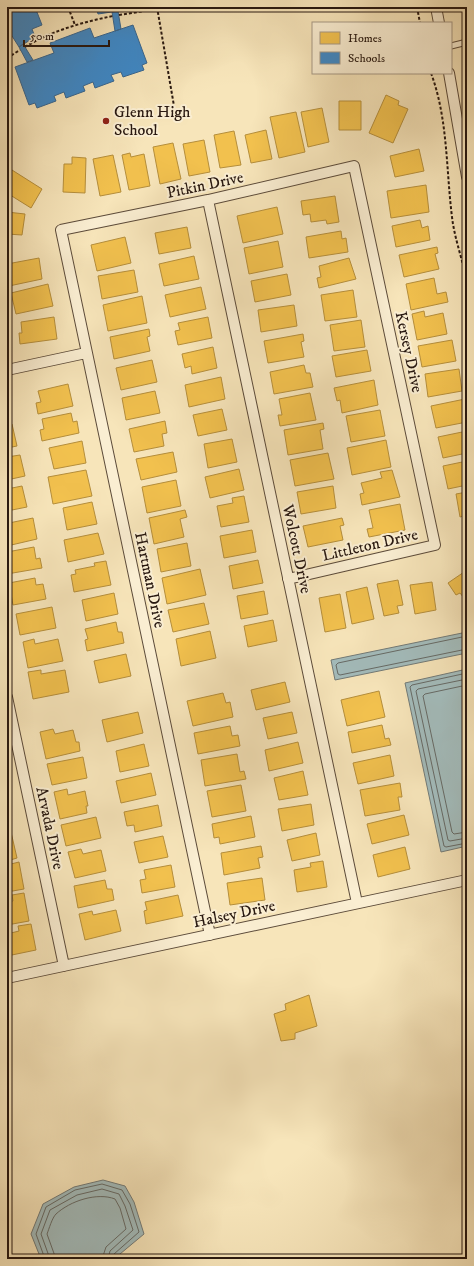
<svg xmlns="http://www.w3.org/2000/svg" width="474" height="1266" font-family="'IM FELL DW Pica',serif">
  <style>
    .water { fill: #a3bcbc; stroke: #727a77 }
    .homes { fill: #f2c14e; stroke: #b58e3b }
    .schools { fill: #3f88c5; stroke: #38668f }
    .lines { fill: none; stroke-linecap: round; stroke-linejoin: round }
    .shore { stroke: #666a66; stroke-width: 1 }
    .service-casing { stroke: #5c4b3a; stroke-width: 7 }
    .minor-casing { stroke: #5c4b3a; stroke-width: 12 }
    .path { stroke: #281810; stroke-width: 2; stroke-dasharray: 3 2; stroke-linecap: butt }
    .service { stroke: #faeed2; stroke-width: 5 }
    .minor { stroke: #faeed2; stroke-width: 10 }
    .poi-dot { fill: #8f2418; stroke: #faeed2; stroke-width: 1.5 }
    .labels { text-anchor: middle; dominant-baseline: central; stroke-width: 4; stroke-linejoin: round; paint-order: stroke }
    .poi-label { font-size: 16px; fill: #281810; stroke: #faeed2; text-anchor: start }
    .street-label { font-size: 16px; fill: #281810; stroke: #faeed2 }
  </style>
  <rect width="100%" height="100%" fill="#f7e5ba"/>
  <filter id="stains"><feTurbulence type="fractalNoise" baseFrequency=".005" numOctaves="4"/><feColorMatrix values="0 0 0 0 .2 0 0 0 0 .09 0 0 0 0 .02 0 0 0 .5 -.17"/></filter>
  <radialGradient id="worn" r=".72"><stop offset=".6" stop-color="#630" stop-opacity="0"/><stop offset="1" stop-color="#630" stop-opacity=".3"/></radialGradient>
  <path class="water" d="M467,632V653L335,680L331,660Z
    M467,669V846L441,852L405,683Z
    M103,1180L125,1186L134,1202L144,1234L114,1259H41L31,1234L43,1204L74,1187Z"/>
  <path class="homes" d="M386,95L399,101L398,105L408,109L393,143L369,133Z
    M339,101H361V130H339Z
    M322,108L329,142L308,147L301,112Z
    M296,112L305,152L279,158L270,117Z
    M266,130L272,159L251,163L245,135Z
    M234,131L241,165L220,168L214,135Z
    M204,140L210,172L189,176L183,144Z
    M173,143L181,179L160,184L153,147Z
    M419,149L424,171L395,177L390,156Z
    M130,153L131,157L144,154L150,186L129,190L122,155Z
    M113,155L121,192L100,196L93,159Z
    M72,157L86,158L85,193L63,192L64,164H72Z
    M12,170L42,189L31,208L7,193V179Z
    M426,185L429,212L391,218L387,191Z
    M335,196L339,222L327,224L326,220L311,222L310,214L303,215L301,201Z
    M277,207L283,234L243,243L237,216Z
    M7,212L25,214L22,235L7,234Z
    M420,220L422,228L428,226L430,240L396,247L392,226Z
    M187,227L191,248L159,254L155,233Z
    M341,231L342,239L346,238L348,252L309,258L306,237Z
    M125,237L131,263L97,271L91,245Z
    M278,241L283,267L249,274L244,248Z
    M437,247L438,253L435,254L439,269L404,277L399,255Z
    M194,256L199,279L164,286L159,264Z
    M39,258L42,279L9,286L7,264Z
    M349,258L356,279L319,288L317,278L321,277L319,266Z
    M134,270L138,292L102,299L98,276Z
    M287,274L291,295L255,302L251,281Z
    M434,278L437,294L446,292L448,302L411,310L406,284Z
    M48,284L53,306L16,314L11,293Z
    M201,287L206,309L170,317L165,295Z
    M353,290L357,317L325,321L321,295Z
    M142,296L147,323L108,331L103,305Z
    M294,305L297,326L261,332L258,310Z
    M424,311L425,317L443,313L447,334L417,340L412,314Z
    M54,317L57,339L20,344L19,333H22L21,322Z
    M208,317L212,338L178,345L175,331L180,330L178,323Z
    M361,320L365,347L334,351L330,325Z
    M149,329L150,336L147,337L150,351L114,359L110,337Z
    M303,334L304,341L301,342L304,357L268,363L264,341Z
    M452,340L456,361L422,367L418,346Z
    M213,347L217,368L192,374L191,366L185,368L182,354Z
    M367,350L371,371L336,377L332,356Z
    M152,360L157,382L121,390L116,368Z
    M304,365L306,373H310L313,387L274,394L270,372Z
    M459,369L462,391L428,397L425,374Z
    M221,377L225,399L189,407L185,385Z
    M374,380L378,405L342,413L340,400L337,401L334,388Z
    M68,384L73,406L38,414L36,403L41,402L38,391Z
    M155,391L160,413L126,420L122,398Z
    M310,393L316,420L280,426L278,415H282L279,399Z
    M7,398L11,415L7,416Z
    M465,399L467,422L436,428L431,406Z
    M222,409L227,430L198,436L193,415Z
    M380,410L385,436L351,442L346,416Z
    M71,413L73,422L77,421L79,433L42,441L40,430L44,429L42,419Z
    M165,421L167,433L162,434L164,446L134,452L129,429Z
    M323,423L324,429L320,430L323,449L288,455L284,430Z
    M12,424L17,446L7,448V425Z
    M467,431V453L443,458L438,437Z
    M232,439L237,462L208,468L204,444Z
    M386,440L391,467L352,475L347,448Z
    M82,441L86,463L54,469L49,448Z
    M173,452L177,472L141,480L136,459Z
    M328,453L334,479L295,486L290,460Z
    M20,455L25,476L7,480V457Z
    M467,461V485L448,489L443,466Z
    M239,469L244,490L210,498L205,477Z
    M86,470L92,496L53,504L48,477Z
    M392,470L400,497L362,505L360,494L364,493L361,483L382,478L380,472Z
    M176,480L181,506L147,513L142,487Z
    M22,486L27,507L7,511V489Z
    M333,486L336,508L301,514L297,492Z
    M467,492V515L460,517L456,494Z
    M244,496L249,522L221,527L217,506L233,503L232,498Z
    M92,502L97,524L67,530L63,508Z
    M400,504L405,530L369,537L367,529L373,528L369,510Z
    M185,510L187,517L180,519L184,537L154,544L149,518Z
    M7,518L9,523L33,518L37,539L7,546Z
    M342,518L344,525L340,526L343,540L308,547L303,526Z
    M252,530L256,552L224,558L220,536Z
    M98,533L104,554L68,562L64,540Z
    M187,543L191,566L161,572L157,549Z
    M34,547L36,559L40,558L42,568L7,574V552Z
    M258,560L263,583L233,589L229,566Z
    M106,561L111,585L74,592L71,575L76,574L75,570L95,566L94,563Z
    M200,569L206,595L167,604L162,578Z
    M467,570V602L460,593L456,595L448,583Z
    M35,578L36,585L43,584L46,599L13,605L9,583Z
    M398,580L403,605L397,606L399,613L384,616L377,584Z
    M432,582L436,610L415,614L410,585Z
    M367,587L374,619L352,624L346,592Z
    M264,591L268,614L241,619L237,596Z
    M114,593L118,614L86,621L82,600Z
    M340,594L346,628L325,632L319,598Z
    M204,603L209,624L173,632L168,610Z
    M52,607L56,628L20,635L16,614Z
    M273,620L277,641L248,647L244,626Z
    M116,622L118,632H122L124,643L87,651L85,640L88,639L85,629Z
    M210,631L216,658L181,666L176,639Z
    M34,639L35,644L58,639L63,661L28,668L23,642Z
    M126,654L131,676L99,683L94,661Z
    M41,670V674L65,670L69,692L33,699L28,672Z
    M285,682L290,702L256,710L251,690Z
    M379,691L385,717L347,726L341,700Z
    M223,693L226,703L230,702L233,717L193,726L187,701Z
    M138,712L143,733L107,742L102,720Z
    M292,712L297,733L268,739L263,718Z
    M382,725L385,739L389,738L391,745L352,753L348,732Z
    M230,726L232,736L238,735L240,746L198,754L194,733Z
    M53,729L55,734L73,730L76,742H79L80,751L46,759L40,732Z
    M298,742L303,763L269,771L265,750Z
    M144,744L149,766L120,772L116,751Z
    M237,754L240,772L244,771L246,779L205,786L201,760Z
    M390,755L394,776L358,784L353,763Z
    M83,757L87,778L52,785L47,764Z
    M303,771L308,795L279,800L274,778Z
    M151,773L156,795L121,803L116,781Z
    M400,783L402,797H398L400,810L365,816L360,790Z
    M241,785L246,811L212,817L207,791Z
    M67,789L68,795L85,791L88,806H86L87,813L60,819L54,792Z
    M311,804L314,825L282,831L278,809Z
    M158,805L162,826L135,832L134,825L127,826L124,812Z
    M404,815L409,835L372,844L367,824Z
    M251,816L255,837L220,844L219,837L214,838L212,824Z
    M96,817L101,838L66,846L61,825Z
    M11,832L17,858L7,861V833Z
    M316,833L320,855L292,861L287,840Z
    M163,836L168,857L139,863L134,842Z
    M261,846L263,857L258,858L260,868L224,875L221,853Z
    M405,847L410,869L378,877L373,855Z
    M81,849L83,854L101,850L106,871L75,878L68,852Z
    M323,861L327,887L297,892L294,870L311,867L310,863Z
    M19,862L24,889L7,892V865Z
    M171,865L175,887L142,893L140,880L146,879L144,870Z
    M262,878L265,900L230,905L227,883Z
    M105,880L107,889H112L114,900L78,908L74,886Z
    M24,893L29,921L7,925V902L13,901L12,895Z
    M178,895L183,916L146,924L144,911L147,910L145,902Z
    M116,910L121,931L85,940L79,914L92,911L93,915Z
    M31,924L36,950L7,956V934L19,931L18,926Z
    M309,995L317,1026L295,1033V1039L281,1041L274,1014L286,1010L285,1004Z"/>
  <path class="schools" d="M7,7H35L42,25L32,29L35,37L19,47L12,36L7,39Z
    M46,7H58L47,11Z
    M96,7H117L118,11L98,14Z
    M118,11L121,29L115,31L112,12Z
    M133,25L147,63L142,65L144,70L123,77L121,72L111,75L114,81L95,88L93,82L83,86L85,91L66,98L64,92L54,96L56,101L37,108L35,103L29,105L15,67L54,53L50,43L90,28L94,38Z
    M23,44L25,47L33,60L27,62L19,47Z"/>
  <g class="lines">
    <path class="shore" d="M467,636L338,663L336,665L338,674L340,675L467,649
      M467,673L412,685L410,687L444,846L446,847L467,843
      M467,679L418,689L416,691L448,840L450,841L467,838
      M467,685L425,694L423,696L452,832L454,834L467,832
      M45,1259L36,1234L46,1207L75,1190L102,1184L122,1190L130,1204L139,1232L114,1254L113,1259
      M50,1259L41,1234L50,1210L77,1195L102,1189L119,1194L125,1206L133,1230L110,1251L108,1259
      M56,1259L47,1234C49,1229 52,1218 56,1214C70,1201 97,1192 115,1199L120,1208L126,1229L106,1247L102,1259"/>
    <defs>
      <path id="service" d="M451,46L467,42"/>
      <path id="minor" d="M436,7L439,23
        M449,73L467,177
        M208,200L357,903
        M7,370L86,353
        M7,697L64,966
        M210,935L61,230L208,200L354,166L435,545L288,579
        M7,978L467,880"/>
    </defs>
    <use href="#service" class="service-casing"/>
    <use href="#minor" class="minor-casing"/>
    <path class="path" d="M68,7L75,25
      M157,7L174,106
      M417,7L420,23
      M119,15L157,9
      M25,47C51,31 83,22 113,16
      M7,58L20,50
      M431,73C448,119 446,169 452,217C454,234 459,249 463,265C465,275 466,285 467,295"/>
    <use href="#service" class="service"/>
    <use href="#minor" class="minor"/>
  </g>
  <circle class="poi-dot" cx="106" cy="121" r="4"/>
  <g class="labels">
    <g class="poi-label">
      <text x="114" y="112">Glenn High<tspan x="114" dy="18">School</tspan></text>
    </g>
    <g class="street-label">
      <text transform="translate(205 185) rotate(-12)">Pitkin Drive</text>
      <text transform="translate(409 352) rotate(78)">Kersey Drive</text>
      <text transform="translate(370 545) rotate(-13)">Littleton Drive</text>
      <text transform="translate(297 549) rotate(78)">Wolcott Drive</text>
      <text transform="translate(150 580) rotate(78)">Hartman Drive</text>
      <text transform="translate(50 828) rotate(78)">Arvada Drive</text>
      <text transform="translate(234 914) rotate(-12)">Halsey Drive</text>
    </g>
  </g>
  <rect width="474" height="1266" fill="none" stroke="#f7e5ba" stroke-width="24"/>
  <rect x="8" y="8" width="458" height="1250" fill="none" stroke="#281810" stroke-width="2"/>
  <rect x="12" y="12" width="450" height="1242" fill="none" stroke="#281810"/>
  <rect x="312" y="22" width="140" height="52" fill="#faeed2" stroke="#a69884"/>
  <rect x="320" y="32" width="20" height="12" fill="#f2c14e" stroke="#a69884"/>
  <text x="348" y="42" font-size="12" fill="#281810">Homes</text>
  <rect x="320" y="52" width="20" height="12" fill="#3f88c5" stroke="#a69884"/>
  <text x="348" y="62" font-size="12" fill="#281810">Schools</text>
  <path d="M24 40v6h85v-6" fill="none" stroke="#281810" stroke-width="2"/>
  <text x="30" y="40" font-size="12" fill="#281810" stroke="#faeed2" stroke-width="3" paint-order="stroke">50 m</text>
  <rect width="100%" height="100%" filter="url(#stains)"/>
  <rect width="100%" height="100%" fill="url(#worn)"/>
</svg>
